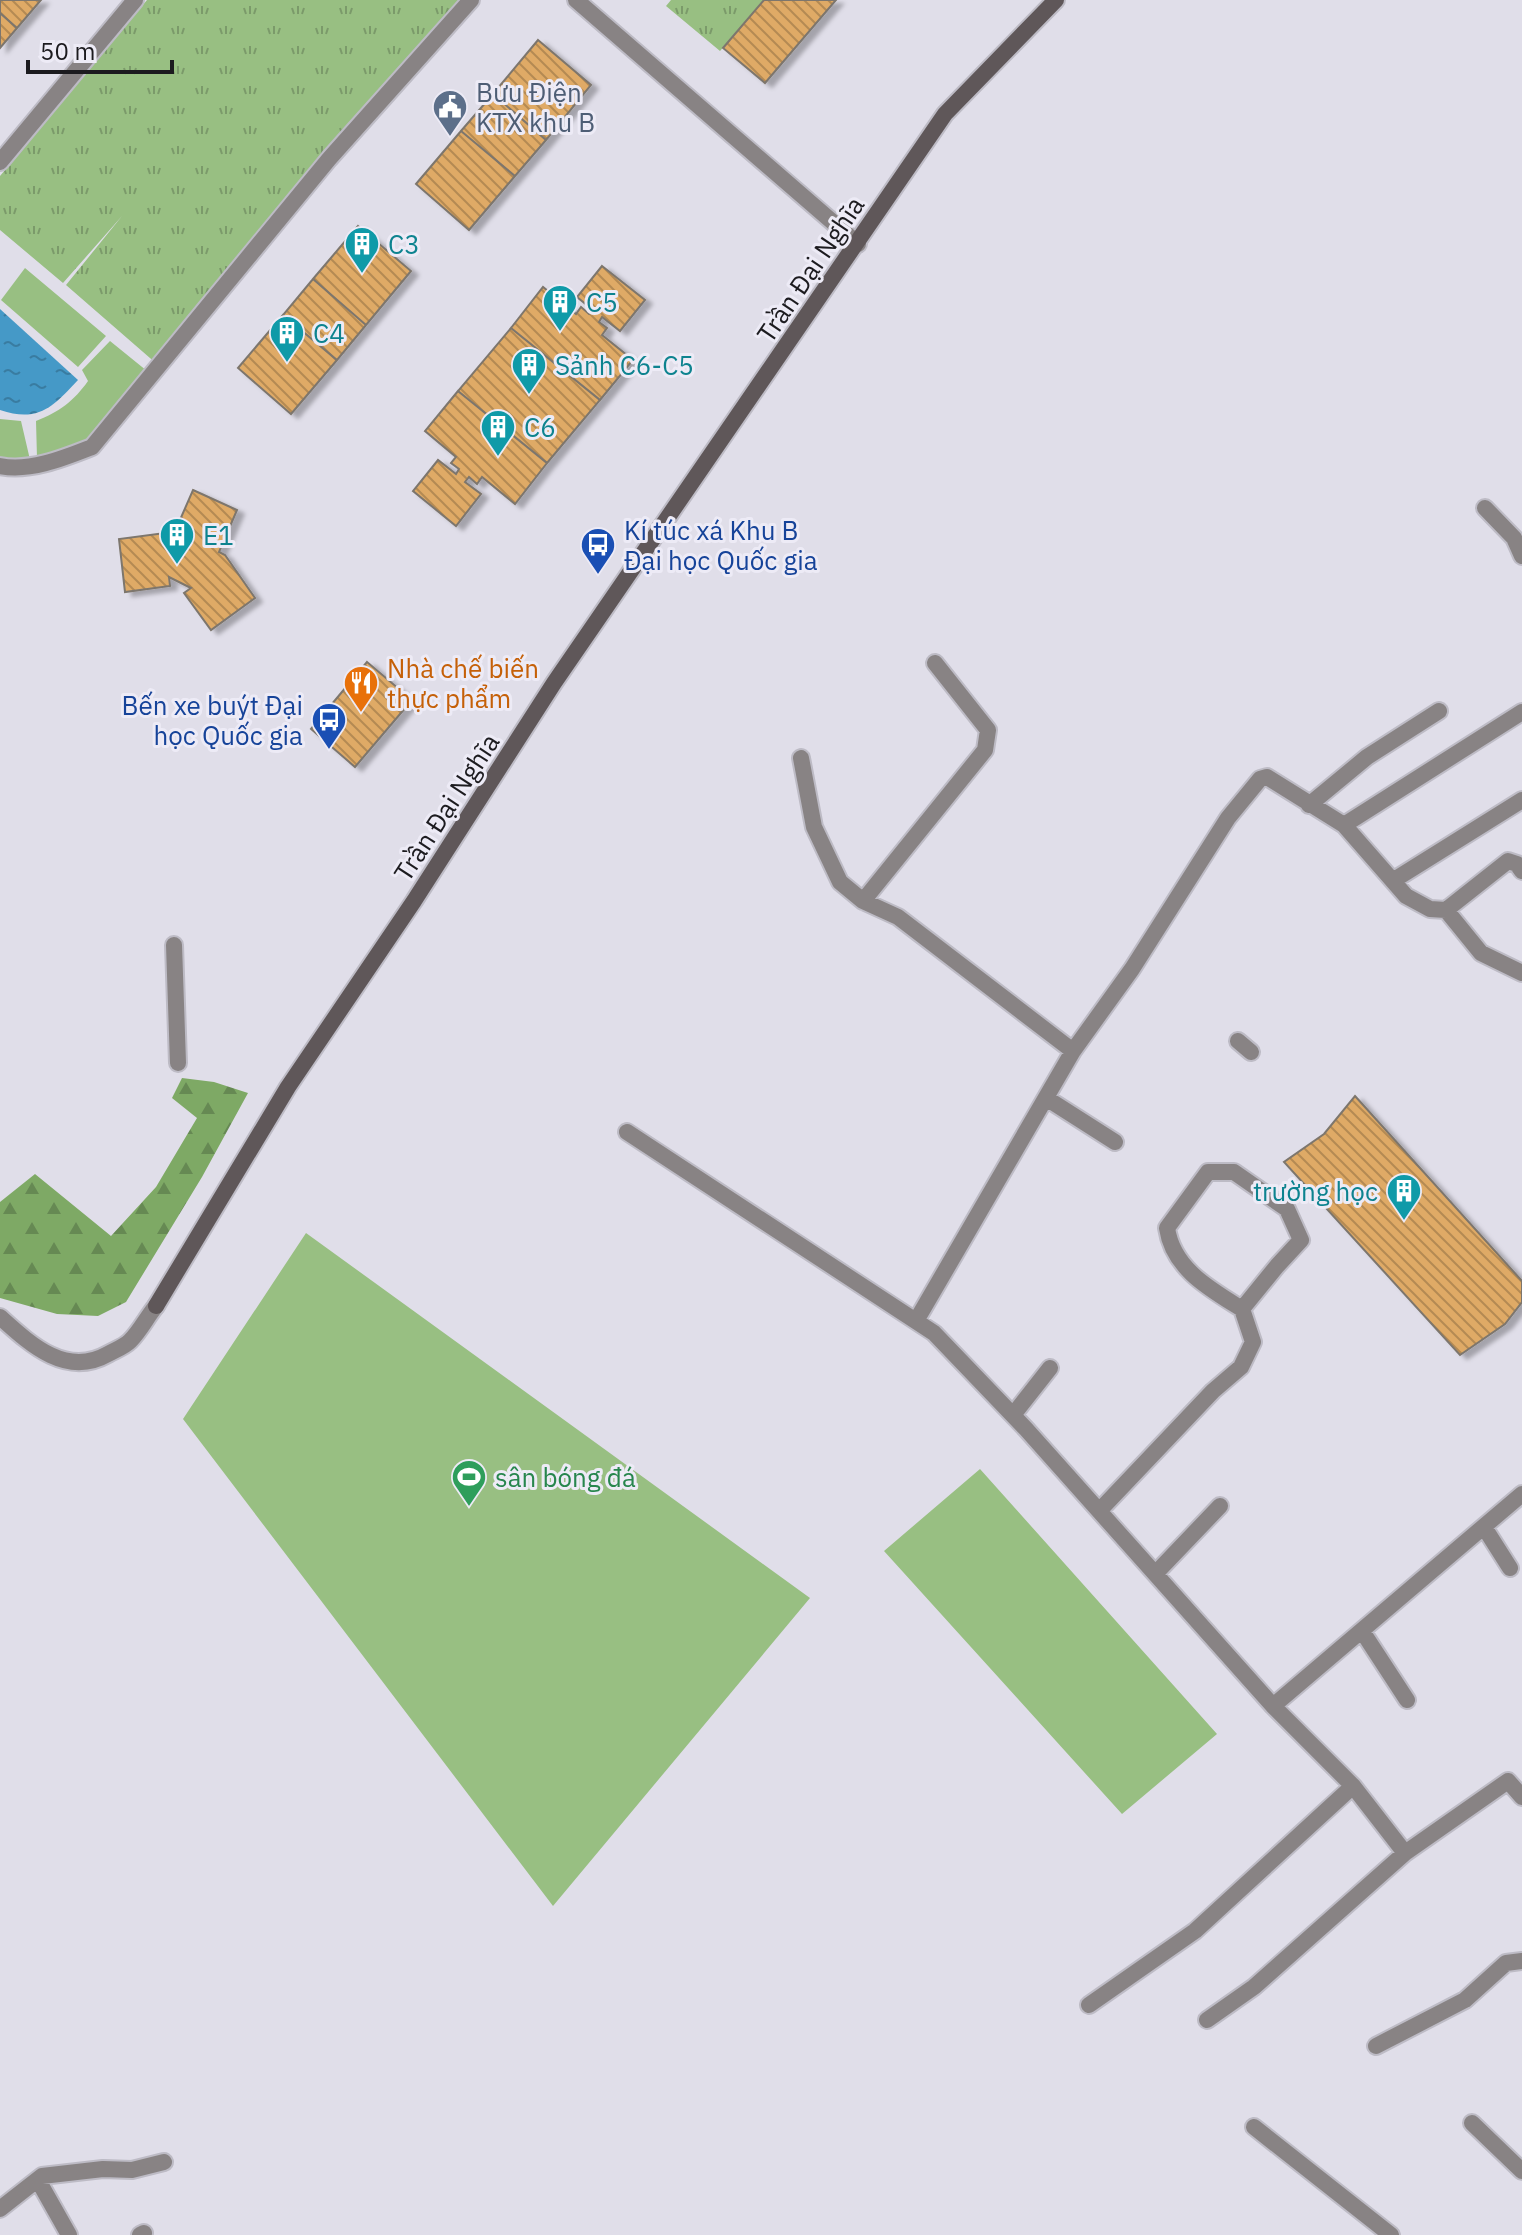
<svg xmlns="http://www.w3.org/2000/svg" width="1522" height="2235" font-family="'IBM Plex Sans',sans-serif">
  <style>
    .grass { fill: #98bf82 }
    .forest { fill: url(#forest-firs) }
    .park { fill: url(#park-tufts) }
    .water { fill: url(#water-ripples) }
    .building { fill: url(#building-back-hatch); stroke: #7d766d; stroke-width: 2; filter: url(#shadow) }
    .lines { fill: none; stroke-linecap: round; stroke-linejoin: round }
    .street-casing { stroke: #bdbbc5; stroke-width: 20 }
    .secondary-casing { stroke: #bdbbc5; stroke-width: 20 }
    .street { stroke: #888384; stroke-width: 16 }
    .secondary { stroke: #5f5759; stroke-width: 16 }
    .labels { text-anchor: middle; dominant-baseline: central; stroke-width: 6; stroke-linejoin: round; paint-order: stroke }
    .service-label { font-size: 26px; fill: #4e5e75; stroke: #edebf6; text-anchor: start }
    .culture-label { font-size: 26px; fill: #0d838f; stroke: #edebf6; text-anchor: start }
    .street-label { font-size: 26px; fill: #1c1b1f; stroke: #edebf6 }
    .transit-label { font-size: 26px; fill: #164399; stroke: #edebf6; text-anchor: start }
    .food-label { font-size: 26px; fill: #c56008; stroke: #edebf6; text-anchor: start }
    .leisure-label { font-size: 26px; fill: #27864d; stroke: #edebf6; text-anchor: start }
  </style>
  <defs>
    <pattern id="forest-firs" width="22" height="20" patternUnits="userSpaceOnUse" patternTransform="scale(2)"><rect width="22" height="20" fill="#7ea965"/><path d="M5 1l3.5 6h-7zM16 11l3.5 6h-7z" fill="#668953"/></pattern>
    <pattern id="park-tufts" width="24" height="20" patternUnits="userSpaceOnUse" patternTransform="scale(2)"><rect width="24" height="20" fill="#98bf82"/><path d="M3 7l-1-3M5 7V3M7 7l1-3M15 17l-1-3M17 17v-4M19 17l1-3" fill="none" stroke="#7b9a6a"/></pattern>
    <pattern id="water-ripples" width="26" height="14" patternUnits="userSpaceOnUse" patternTransform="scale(2)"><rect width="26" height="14" fill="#4599c7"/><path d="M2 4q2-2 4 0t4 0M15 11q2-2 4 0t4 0" fill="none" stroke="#397ca1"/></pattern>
    <pattern id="building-back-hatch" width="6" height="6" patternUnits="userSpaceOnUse" patternTransform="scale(2)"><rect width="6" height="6" fill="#dfaa66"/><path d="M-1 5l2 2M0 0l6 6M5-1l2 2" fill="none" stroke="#b48a53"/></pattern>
    <filter id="shadow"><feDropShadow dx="7" dy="4" stdDeviation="2" flood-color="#0004"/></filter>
  </defs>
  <rect width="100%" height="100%" fill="#e0dee9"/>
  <path class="grass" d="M25,268L106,336L78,367L1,300Z
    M110,341L147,371L83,447L37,458L36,421C59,412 74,401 88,381L82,370Z
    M0,419L21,421L31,464L0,460Z
    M306,1233L810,1598L553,1906L183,1419Z
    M980,1469L1217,1734L1122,1814L884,1551Z"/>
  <path class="forest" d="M182,1078L214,1082L248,1093L202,1177L126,1302L98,1316L57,1314L0,1298V1202L35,1174L111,1236L156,1187L197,1118L172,1098Z"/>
  <path class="park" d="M147,0H472L158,365L66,285L122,216L63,283L0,230V176Z
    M671,0H765L720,51L666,6Z"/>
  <path class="water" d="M0,309L78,380C53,407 38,423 0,410Z"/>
  <path class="building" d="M0,0H41L17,28L0,13Z
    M764,0H836L765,83L723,48Z
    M0,13L17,28L0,48Z
    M538,40L591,85L546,140L493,94Z
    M493,94L546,140L515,176L461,131Z
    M461,131L515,176L469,230L416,184Z
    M358,226L411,271L366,325L313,279Z
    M602,266L645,300L620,331L602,317L599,322L607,328L602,335L633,360L600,400L511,328L543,287L576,314L581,307L589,314L593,310L577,297Z
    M313,279L366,325L337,360L283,315Z
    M283,315L337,360L291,414L238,368Z
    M511,328L600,400L547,463L458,391Z
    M458,391L547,463L515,504L482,477L477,484L469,477L465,482L481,494L456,526L413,491L438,460L456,474L459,469L451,463L456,457L425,431Z
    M193,490L237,510L219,552L225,555L255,598L211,630L184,593L191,588L169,577L170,586L125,592L119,539L165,533L173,536Z
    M367,662L412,700L355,767L311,729Z
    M1355,1096L1522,1281V1302L1505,1324L1460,1355L1284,1162L1324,1134Z"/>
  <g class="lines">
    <defs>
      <path id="street" d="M576,0L858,244
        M0,162L135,0
        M0,466C30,472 64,458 92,447L329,159L471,0
        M1485,508L1514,538L1522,556
        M801,758L814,827L840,882L863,901L898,917L1073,1051
        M1309,805L1367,757L1439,711
        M1344,825L1522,712
        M1394,880L1522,800
        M863,901L985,750L988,730L935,663
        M1446,910L1508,861L1517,864L1522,871
        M174,945L178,1063
        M1238,1041L1251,1052
        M1046,1098L1115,1142
        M627,1132L934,1333L1026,1429L1273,1706L1353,1786L1405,1853L1508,1781L1522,1797
        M0,1317C30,1344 66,1378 108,1354C115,1350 124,1347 130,1341C140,1331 147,1317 156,1306
        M916,1321L1073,1051L1132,969L1228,818L1260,779L1267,777L1344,825L1406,896L1430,909L1446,910L1481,953L1522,973
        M1013,1415L1050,1368
        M1100,1510L1213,1391L1241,1367L1253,1342L1242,1309L1277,1266L1301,1240L1287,1209L1234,1172H1208L1167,1228C1173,1269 1210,1289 1242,1309
        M1484,1527L1510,1568
        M1156,1573L1220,1506
        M1362,1631L1407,1700
        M1273,1706L1522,1494
        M1089,2005L1195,1931L1353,1786
        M1207,2020L1254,1987L1405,1853
        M1376,2046L1465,2000L1506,1963L1522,1961
        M1472,2123L1522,2171
        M1254,2127L1391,2235
        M38,2180L69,2235
        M0,2209L42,2176L103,2169L132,2170L164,2162
        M140,2235L144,2233"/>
      <path id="secondary" d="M156,1306L288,1087L414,901L554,683L945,114L1056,0"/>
    </defs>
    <use href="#street" class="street-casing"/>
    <use href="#secondary" class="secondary-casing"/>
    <use href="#street" class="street"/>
    <use href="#secondary" class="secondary"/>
  </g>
  <defs>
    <symbol id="civic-pin" viewBox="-11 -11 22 30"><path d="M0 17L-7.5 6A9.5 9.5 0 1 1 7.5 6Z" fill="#5c6f8a" stroke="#edebf6"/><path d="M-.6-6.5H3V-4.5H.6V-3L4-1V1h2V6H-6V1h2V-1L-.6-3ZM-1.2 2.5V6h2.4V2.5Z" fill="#fff"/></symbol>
    <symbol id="building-pin" viewBox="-11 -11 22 30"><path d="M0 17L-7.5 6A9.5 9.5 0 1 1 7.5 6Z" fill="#0f9aa8" stroke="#edebf6"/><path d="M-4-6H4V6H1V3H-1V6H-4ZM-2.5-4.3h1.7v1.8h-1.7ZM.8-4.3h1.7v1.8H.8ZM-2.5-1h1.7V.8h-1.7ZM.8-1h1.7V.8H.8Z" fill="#fff"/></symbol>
    <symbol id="bus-pin" viewBox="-11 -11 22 30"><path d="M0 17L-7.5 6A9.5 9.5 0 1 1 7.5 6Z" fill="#1a4fb4" stroke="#edebf6"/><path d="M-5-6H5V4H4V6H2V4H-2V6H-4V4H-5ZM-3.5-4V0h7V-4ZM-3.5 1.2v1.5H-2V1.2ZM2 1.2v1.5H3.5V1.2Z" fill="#fff"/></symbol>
    <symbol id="restaurant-pin" viewBox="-11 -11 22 30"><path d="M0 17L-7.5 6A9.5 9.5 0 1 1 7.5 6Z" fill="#e8710a" stroke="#edebf6"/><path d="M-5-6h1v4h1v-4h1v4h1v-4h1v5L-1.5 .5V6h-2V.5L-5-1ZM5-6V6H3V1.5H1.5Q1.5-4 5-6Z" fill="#fff"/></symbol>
    <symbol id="stadium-pin" viewBox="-11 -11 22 30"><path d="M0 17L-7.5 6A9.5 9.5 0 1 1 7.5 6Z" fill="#2e9e5b" stroke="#edebf6"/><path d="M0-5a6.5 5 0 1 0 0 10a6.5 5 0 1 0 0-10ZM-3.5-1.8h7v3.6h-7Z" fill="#fff"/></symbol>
  </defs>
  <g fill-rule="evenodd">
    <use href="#civic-pin" x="430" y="87" width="40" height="54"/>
    <use href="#building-pin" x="342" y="224" width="40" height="54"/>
    <use href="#building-pin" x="540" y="282" width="40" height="54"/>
    <use href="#building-pin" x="267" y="313" width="40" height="54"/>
    <use href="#building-pin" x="509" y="345" width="40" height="54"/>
    <use href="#building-pin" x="478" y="407" width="40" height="54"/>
    <use href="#building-pin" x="157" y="515" width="40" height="54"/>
    <use href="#bus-pin" x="578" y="525" width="40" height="54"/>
    <use href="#restaurant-pin" x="341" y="663" width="40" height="54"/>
    <use href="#bus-pin" x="309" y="700" width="40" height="54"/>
    <use href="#building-pin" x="1384" y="1171" width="40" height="54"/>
    <use href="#stadium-pin" x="449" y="1457" width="40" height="54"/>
  </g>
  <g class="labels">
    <g class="service-label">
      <text x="476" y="92">Bưu Điện<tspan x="476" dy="30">KTX khu B</tspan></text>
    </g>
    <g class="culture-label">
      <text x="388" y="244">C3</text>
      <text x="586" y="302">C5</text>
      <text x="313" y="333">C4</text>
      <text x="555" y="365">Sảnh C6-C5</text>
      <text x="524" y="427">C6</text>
      <text x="203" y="535">E1</text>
      <text x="1378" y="1191" text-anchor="end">trường học</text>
    </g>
    <g class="street-label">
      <text transform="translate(810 269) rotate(-56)">Trần Đại Nghĩa</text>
      <text transform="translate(446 807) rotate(-57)">Trần Đại Nghĩa</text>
    </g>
    <g class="transit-label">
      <text x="624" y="530">Kí túc xá Khu B<tspan x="624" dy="30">Đại học Quốc gia</tspan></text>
      <text x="303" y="705" text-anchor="end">Bến xe buýt Đại<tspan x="303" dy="30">học Quốc gia</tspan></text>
    </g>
    <g class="food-label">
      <text x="387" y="668">Nhà chế biến<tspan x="387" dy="30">thực phẩm</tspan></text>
    </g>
    <g class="leisure-label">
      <text x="495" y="1477">sân bóng đá</text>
    </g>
  </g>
  <path d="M28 60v12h144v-12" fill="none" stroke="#1c1b1f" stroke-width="4"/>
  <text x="40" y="60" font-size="24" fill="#1c1b1f" stroke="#edebf6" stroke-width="6" paint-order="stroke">50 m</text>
</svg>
